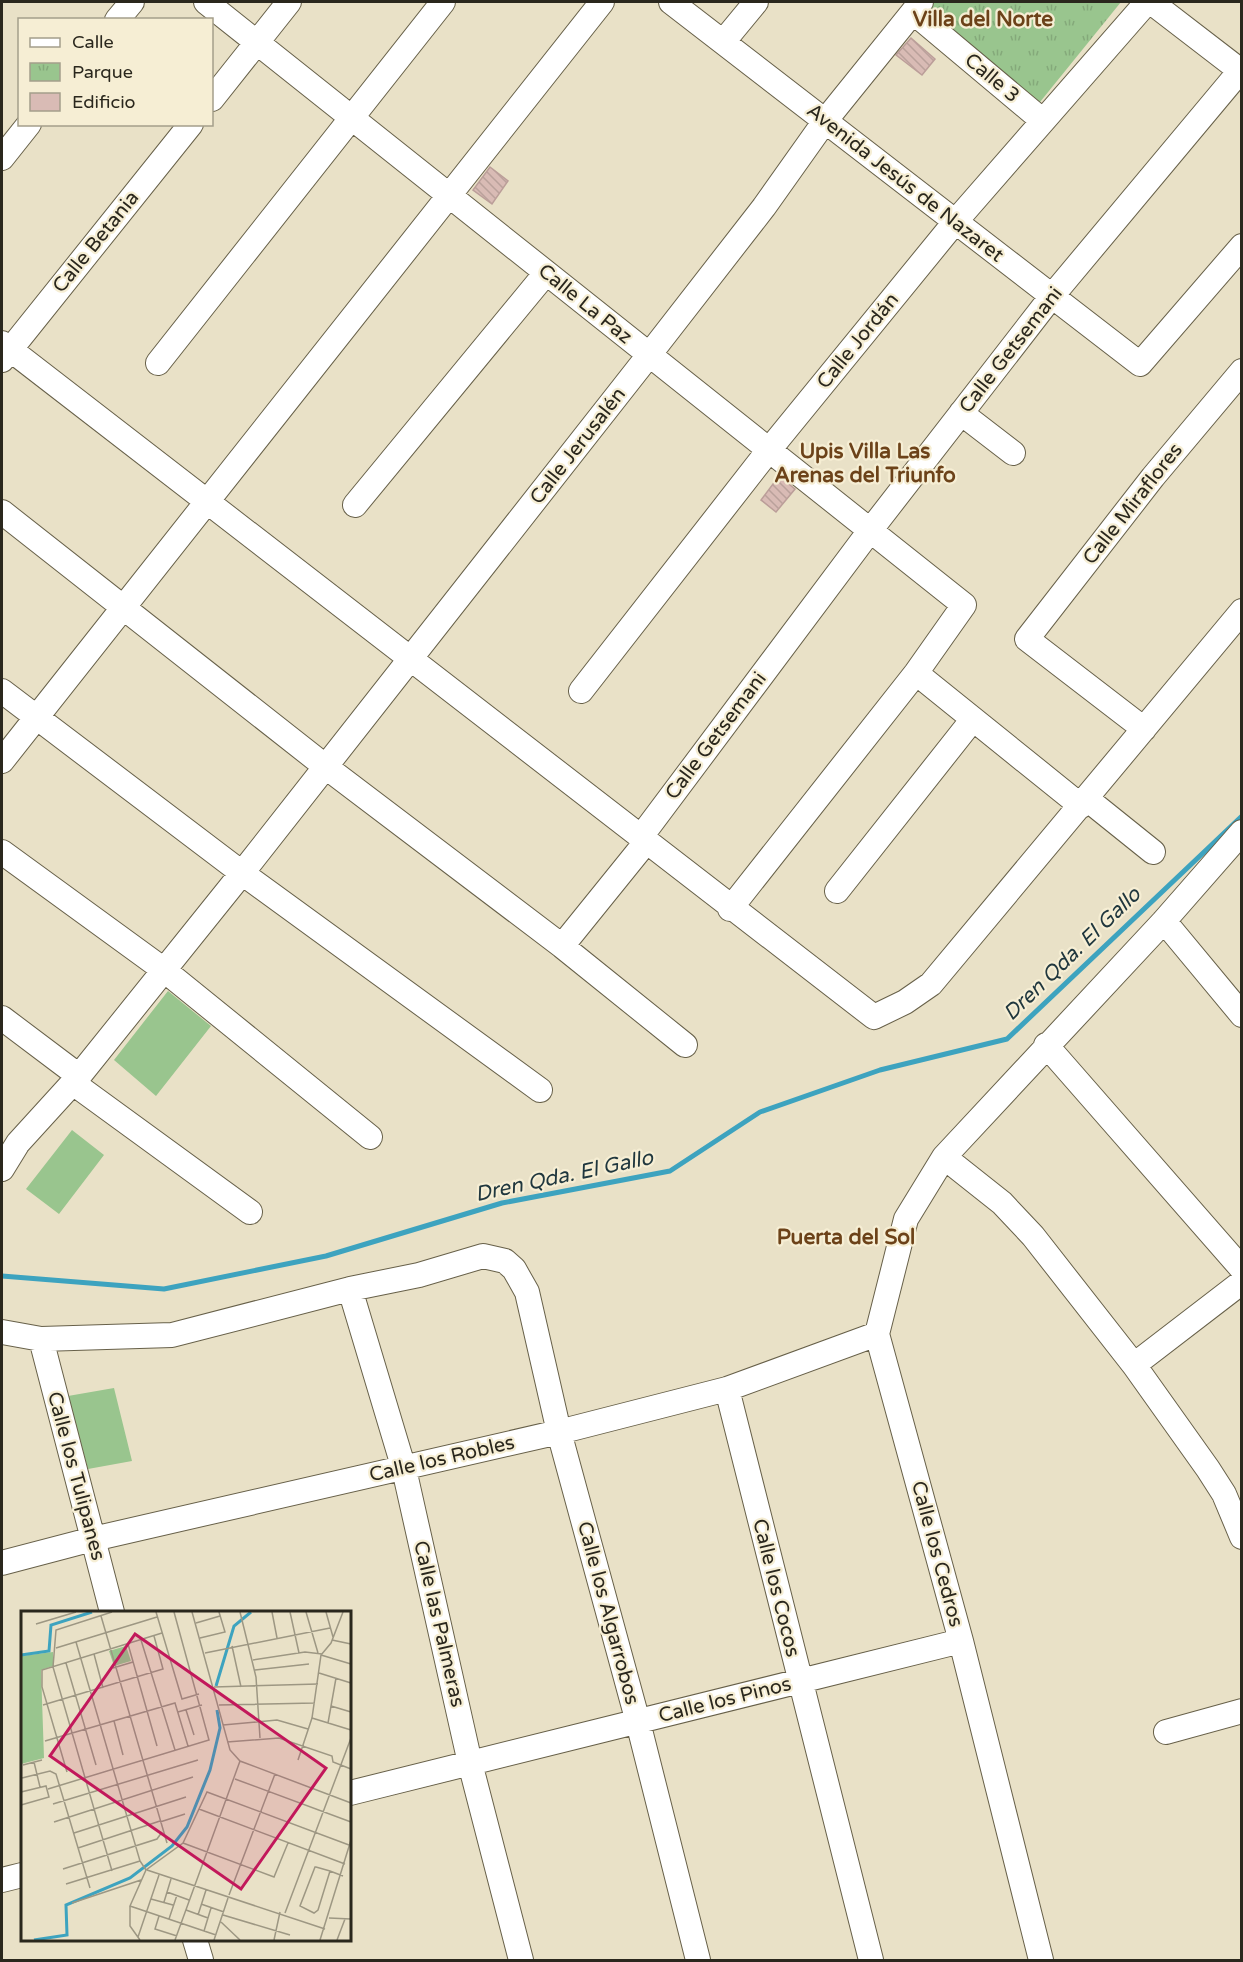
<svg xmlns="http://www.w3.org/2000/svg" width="1243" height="1962" font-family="'Varela Round',sans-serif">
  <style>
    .grass { fill: #99c58e }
    .park { fill: url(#park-tufts) }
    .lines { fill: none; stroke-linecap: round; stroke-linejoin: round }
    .stream { stroke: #3da3bf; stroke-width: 5 }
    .building { fill: url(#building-back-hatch); stroke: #bb9e99; stroke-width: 1.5 }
    .minor-casing { stroke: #676049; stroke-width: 26 }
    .minor { stroke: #fff; stroke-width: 24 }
    .labels { text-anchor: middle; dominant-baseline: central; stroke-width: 4.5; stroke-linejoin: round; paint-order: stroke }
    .street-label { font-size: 20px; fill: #2a271d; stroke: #f6eed4 }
    .neighbourhood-label { font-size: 21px; font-weight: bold; fill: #6c4219; stroke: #f6eed4 }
    .water-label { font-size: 21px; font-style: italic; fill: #20373e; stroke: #f6eed4 }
    .inset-river { fill: none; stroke: #3da3bf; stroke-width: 3 }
    .inset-road { fill: none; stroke: #9d9783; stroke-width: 1.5 }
    .view { fill: #c2185b; fill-opacity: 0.15; stroke: #c2185b; stroke-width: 3 }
    .inset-edge { fill: none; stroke: #2a271d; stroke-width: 3 }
  </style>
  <defs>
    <pattern id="park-tufts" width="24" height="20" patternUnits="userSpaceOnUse" patternTransform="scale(1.5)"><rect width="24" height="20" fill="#99c58e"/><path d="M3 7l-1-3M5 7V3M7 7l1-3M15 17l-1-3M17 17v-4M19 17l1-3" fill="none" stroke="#84a97a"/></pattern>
    <pattern id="building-back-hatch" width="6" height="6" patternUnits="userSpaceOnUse" patternTransform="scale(1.5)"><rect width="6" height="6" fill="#d9bbb5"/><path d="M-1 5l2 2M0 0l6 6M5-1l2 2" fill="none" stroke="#baa19b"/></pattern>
  </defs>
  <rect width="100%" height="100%" fill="#e9e1c7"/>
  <path class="grass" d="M168,991L211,1026L156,1096L114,1060Z
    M72,1130L104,1155L59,1214L26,1189Z
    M114,1388L132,1461L88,1469L68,1396Z"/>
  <path class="park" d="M929,2H1121L1040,102L923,8Z"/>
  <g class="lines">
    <path class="stream" d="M2,1276L164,1289L326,1256L502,1203L670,1171L760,1112L880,1070L1007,1039L1242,816"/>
  </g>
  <path class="building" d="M911,38L935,59L922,75L896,55Z
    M490,167L508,181L492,204L473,190Z
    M779,476L795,489L776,512L761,500Z"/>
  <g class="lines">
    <defs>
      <path id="minor" d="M206,2L964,605L916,673L730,909
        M671,2L1140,364L1242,246
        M1151,2L1242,72
        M913,12L1043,121
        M117,20L132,2
        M723,42L756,2
        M212,99L289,2
        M2,158L29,124
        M2,343L874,1017L905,1002L931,984L1242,611
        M2,360L191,124
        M158,363L443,2
        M961,413L1013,453
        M355,505L546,273
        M2,512L326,767L562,946L685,1045
        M916,673L1081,806
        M2,691L242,873L540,1090
        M581,691L769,450L955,222L1147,2
        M1144,729L1027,639L1153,477L1242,371
        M2,761L602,2
        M1087,799L1153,852
        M640,838L869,532L1052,296L1240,71
        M2,852L164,970L370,1137
        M837,891L973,719
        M1164,921L1242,1015
        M562,946L646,842
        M2,1018L79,1076
        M1046,1045L1242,1269
        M73,1083L250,1212
        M944,1157L1002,1203L1033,1236L1134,1365L1208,1469L1224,1494L1242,1537
        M2,1169L18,1143L79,1076L242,873L649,355L764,207L825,121L921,2
        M350,1289L404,1469L470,1763L521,1960
        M2,1332L41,1339L172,1335L350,1289L419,1275L483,1256L505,1261L514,1269L527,1292L559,1432L638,1722L698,1960
        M41,1339L112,1612
        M1134,1365L1242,1282
        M727,1389L871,1960
        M2,1563L93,1539L559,1432L727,1389L877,1334
        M1166,1732L1242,1711
        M350,1793L961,1641
        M2,1880L22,1875
        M195,1940L201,1960
        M1041,1960L961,1641L877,1334L906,1219L944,1157L1164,921L1242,832"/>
    </defs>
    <use href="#minor" class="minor-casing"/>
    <use href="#minor" class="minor"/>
  </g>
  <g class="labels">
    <g class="street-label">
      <text transform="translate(992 78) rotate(40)">Calle 3</text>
      <text transform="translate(905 183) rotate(38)">Avenida Jesús de Nazaret</text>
      <text transform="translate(96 242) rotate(-51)">Calle Betania</text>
      <text transform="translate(585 304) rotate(39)">Calle La Paz</text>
      <text transform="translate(858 341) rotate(-51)">Calle Jordán</text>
      <text transform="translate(1011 350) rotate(-52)">Calle Getsemani</text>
      <text transform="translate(578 446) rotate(-52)">Calle Jerusalén</text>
      <text transform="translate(1133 504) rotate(-52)">Calle Miraflores</text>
      <text transform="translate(716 736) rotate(-53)">Calle Getsemani</text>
      <text transform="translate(442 1459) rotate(-13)">Calle los Robles</text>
      <text transform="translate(76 1476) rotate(75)">Calle los Tulipanes</text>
      <text transform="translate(937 1554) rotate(75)">Calle los Cedros</text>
      <text transform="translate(776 1588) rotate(76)">Calle los Cocos</text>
      <text transform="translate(608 1613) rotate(75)">Calle los Algarrobos</text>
      <text transform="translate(439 1624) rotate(77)">Calle las Palmeras</text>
      <text transform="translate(725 1700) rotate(-14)">Calle los Pinos</text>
    </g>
    <g class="neighbourhood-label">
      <text x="983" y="19">Villa del Norte</text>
      <text x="865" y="451">Upis Villa Las<tspan x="865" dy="24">Arenas del Triunfo</tspan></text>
      <text x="846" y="1237">Puerta del Sol</text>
    </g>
    <g class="water-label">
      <text transform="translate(1072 954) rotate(-44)">Dren Qda. El Gallo</text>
      <text transform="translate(564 1176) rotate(-12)">Dren Qda. El Gallo</text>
    </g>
  </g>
  <g transform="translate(21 1611)">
    <rect width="330" height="330" fill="#e9e1c7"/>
    <path d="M32,41V55L20,59L23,147L0,153V45Z" fill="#99c58e"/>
    <path d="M105,35L110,50L93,55L88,40Z" fill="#99c58e"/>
    <path class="inset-river" d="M0,44L28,40L30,14L71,1M195,75L213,15L230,1M13,329L46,324L45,294L109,267L151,235L166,216L189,159L199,117L196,99"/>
    <path class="inset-road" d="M135,1L161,88L178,83M171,1L209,139L219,150L330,192M219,1L235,66L239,127M251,1L256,27M269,1L278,42M285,1L297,42M305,1L312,26M80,5L146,232M175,12L199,5M15,13L55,1M179,27L204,21L198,1M120,29L154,139M311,29L330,33M55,31L119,250L125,259M107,33L136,135M211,35L220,76M35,37L136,6M184,42L309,17M73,43L82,77M300,44L330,53M232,49L284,41L301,43M45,52L75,154M92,57L112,51M234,59L288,53M298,62L330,72M193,76L297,73M22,94L142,58L133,25M198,94L294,92M310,95L330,101M165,99L173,124M157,101L181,94M291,107L330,119M93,110L102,144M307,112L315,67M202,114L256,109L287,118M24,130L154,92L167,135M206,131L258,127L311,145L312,151L330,158M277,149L291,107L300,44L310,32L322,1M13,151L19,176M2,154L21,149M46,161L21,76V59L141,22M1,167L29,160L35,163L69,277M214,168L330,211M27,178L188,129L153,1M0,181L25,175L28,186L0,194M32,193L177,149M178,198L324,253M33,211L172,166M139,211L164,203M53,222L165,186M162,232L253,266L267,232M57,237L139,210M42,258L136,228L141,221M126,259L304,318M91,260L32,56L35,19L91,1M309,260L297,299L293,302L279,295L294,256H295L309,260L322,265M45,273L119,250M146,281L168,289M208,284L254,163M130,288L152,294M143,291L150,268M51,292L120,269M180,293L203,301M109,295V315L119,329M165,299L187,307M264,302L330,127M177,304L185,279M202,304L269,324M138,305L134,318L156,325M308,307L330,308M148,308L156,284M200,311L219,329M183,320L190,297M195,324L109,295L125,259L162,232L186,181L328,234M117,326L138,264M154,329L219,150M193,329L207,287M253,329L259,301M299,329L330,229M316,329L324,308"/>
    <path class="view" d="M114,23L305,157L220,278L29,145Z"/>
    <rect width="330" height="330" class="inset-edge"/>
  </g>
  <rect width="1243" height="1962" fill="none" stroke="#2a271d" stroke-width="6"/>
  <rect x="18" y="18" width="195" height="108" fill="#f6eed4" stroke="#a49e8b" stroke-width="1.5"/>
  <rect x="30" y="38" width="30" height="9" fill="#ffffff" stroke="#a49e8b" stroke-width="1.5"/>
  <text x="72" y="48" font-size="18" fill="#2a271d">Calle</text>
  <rect x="30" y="63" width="30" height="18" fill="url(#park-tufts)" stroke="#a49e8b" stroke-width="1.5"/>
  <text x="72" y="78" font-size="18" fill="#2a271d">Parque</text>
  <rect x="30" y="93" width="30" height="18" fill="#d9bbb5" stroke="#a49e8b" stroke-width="1.5"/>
  <text x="72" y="108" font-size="18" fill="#2a271d">Edificio</text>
</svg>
